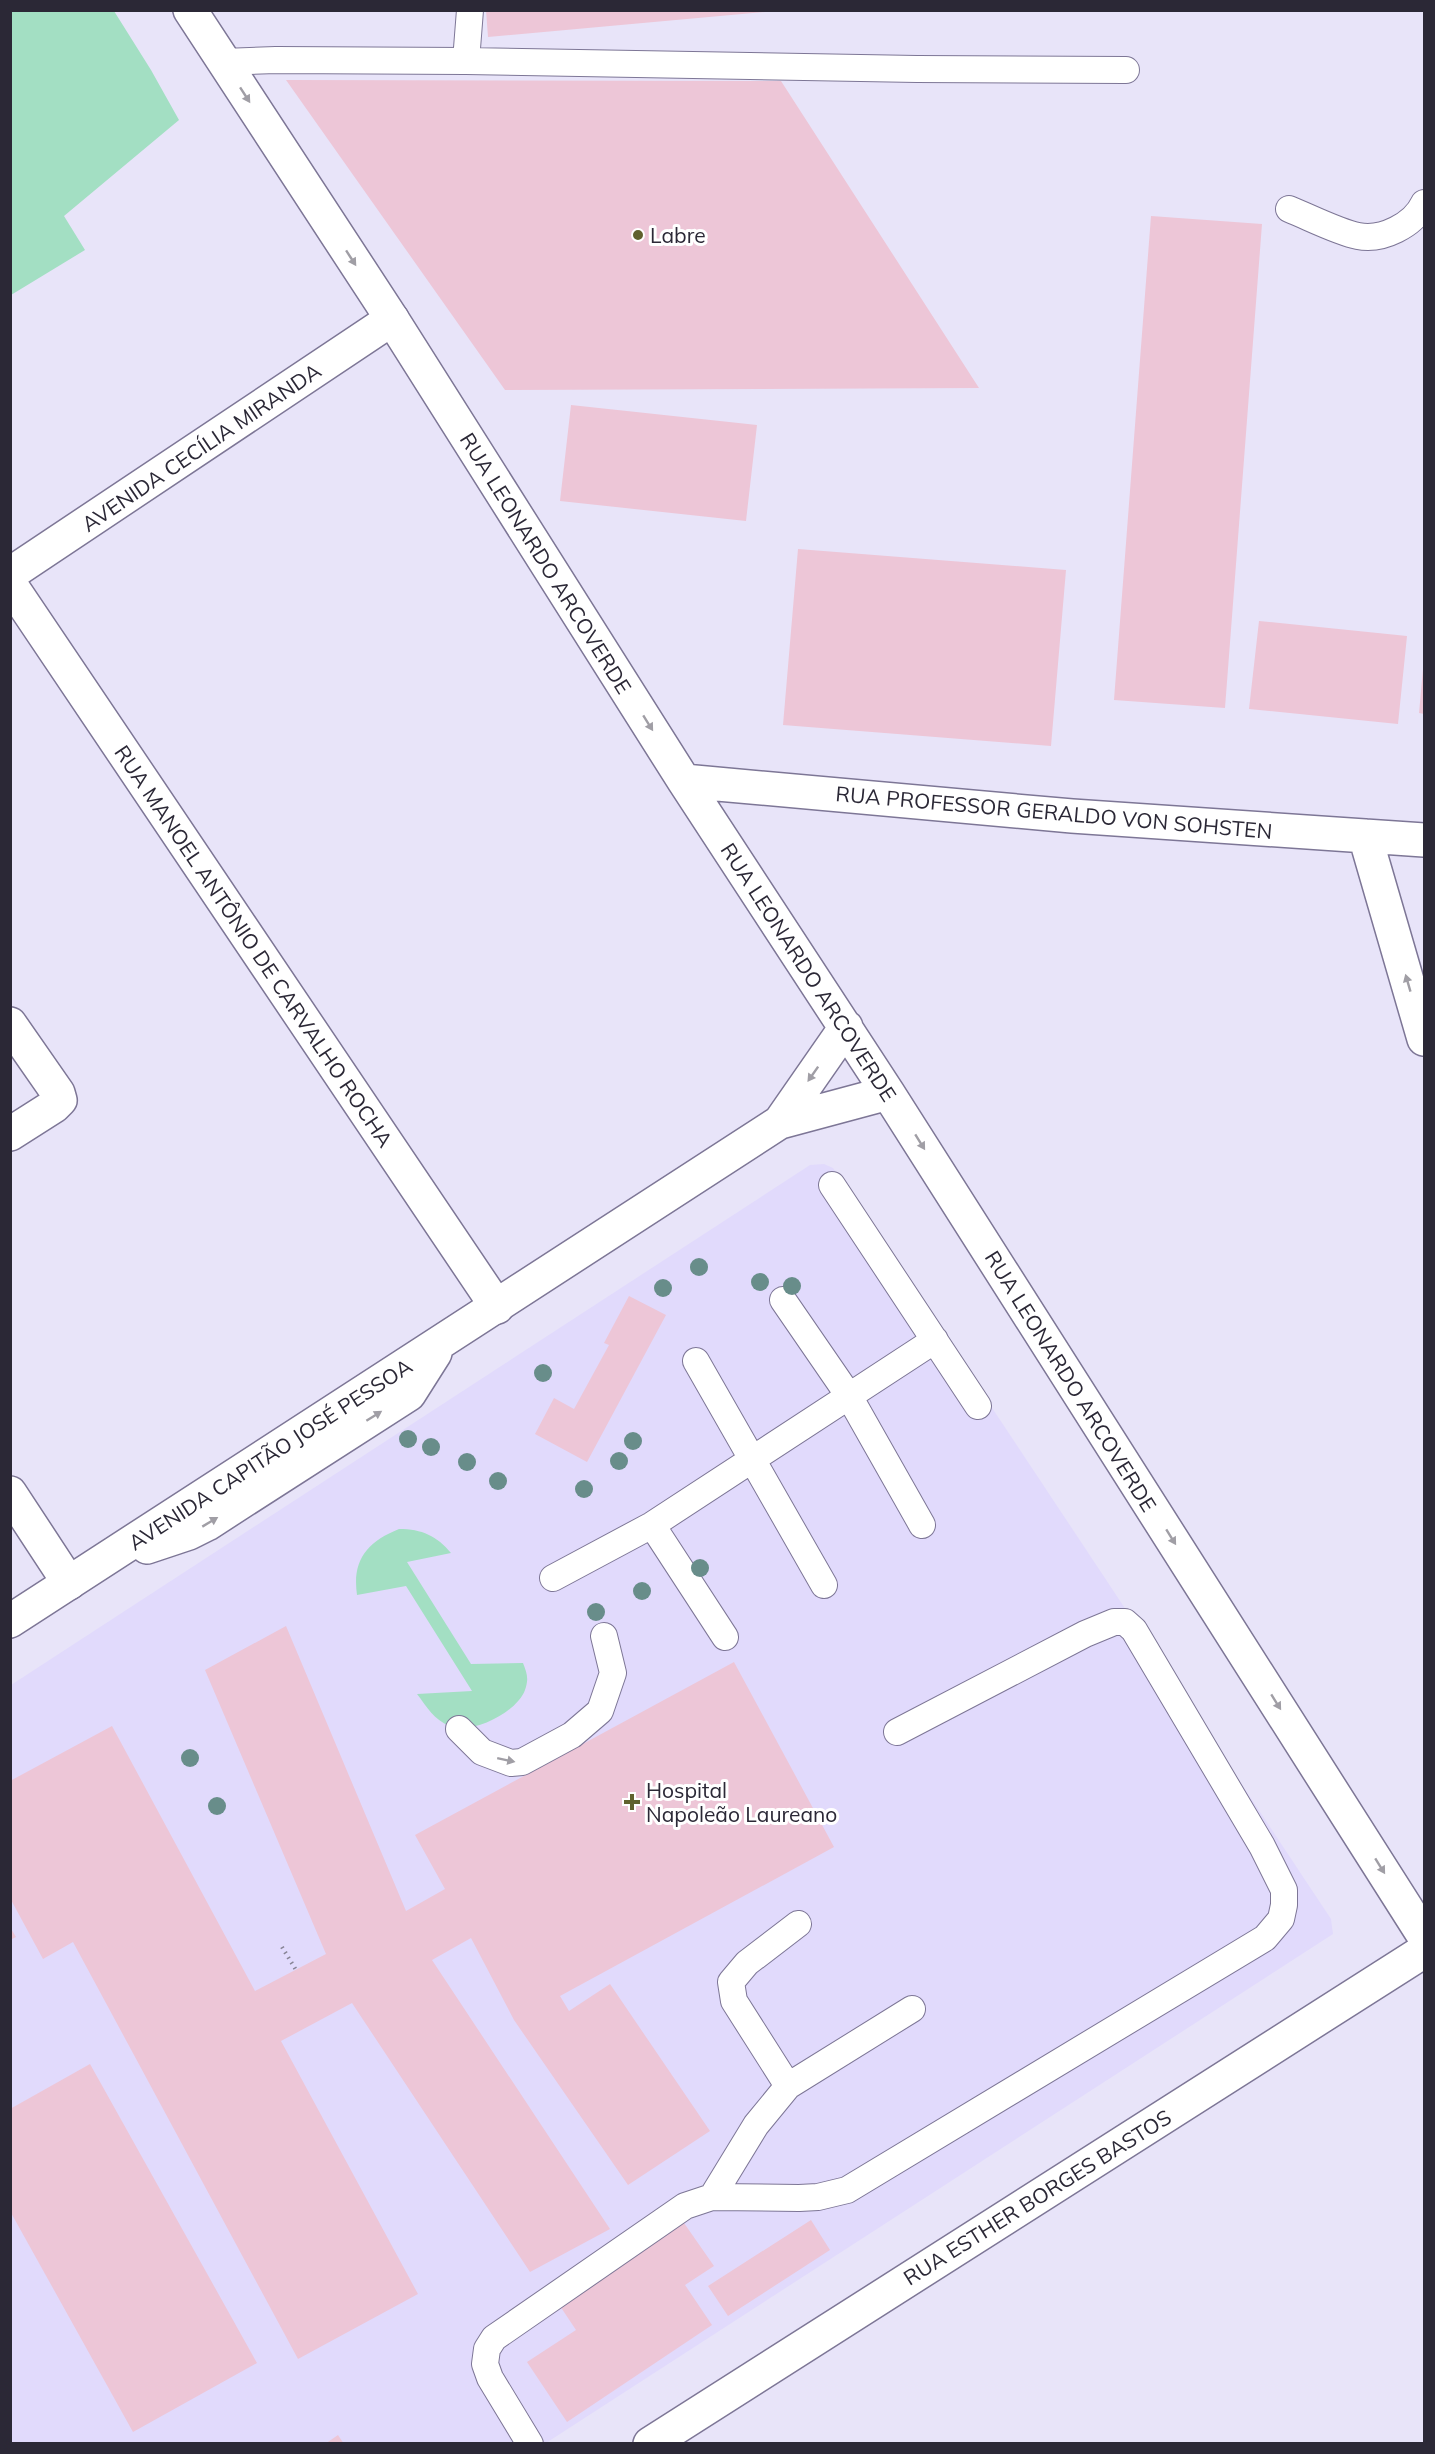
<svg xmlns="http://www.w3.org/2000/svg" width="1435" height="2454" font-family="Mulish,sans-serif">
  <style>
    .built { fill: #e1dafc }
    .green { fill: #a3dfc3 }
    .building { fill: #edc6d7 }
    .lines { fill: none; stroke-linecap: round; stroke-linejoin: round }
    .lane-casing { stroke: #7d7696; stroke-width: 28 }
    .street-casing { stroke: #7d7696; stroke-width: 36 }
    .secondary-casing { stroke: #7d7696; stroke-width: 36 }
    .path { stroke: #868394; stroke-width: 4; stroke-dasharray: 1.5 4.5; stroke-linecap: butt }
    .lane { stroke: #fff; stroke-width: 26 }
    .street { stroke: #fff; stroke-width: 33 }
    .secondary { stroke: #fff; stroke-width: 33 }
    .tree { fill: #688d8a }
    .oneway { fill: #a09ea5 }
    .poi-dot { fill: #60612e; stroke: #fff; stroke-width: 2 }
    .labels { text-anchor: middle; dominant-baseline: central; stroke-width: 6; stroke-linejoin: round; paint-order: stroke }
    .poi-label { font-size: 21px; fill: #2b2836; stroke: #fff; text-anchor: start }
    .street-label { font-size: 21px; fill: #2b2836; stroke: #fff }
  </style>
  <rect width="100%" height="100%" fill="#e8e4f9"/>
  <path class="built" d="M824,1164L833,1168L1331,1919L1333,1934L546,2443L11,2444V1685L810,1165Z"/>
  <path class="green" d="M11,10L114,11L151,70L179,120L64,216L85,250L11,295Z
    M399,1529C422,1529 437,1536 451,1553L407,1562L471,1664L523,1663C527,1673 529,1679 525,1690C517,1712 473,1735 450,1726C434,1720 427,1707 417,1694L472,1691L406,1586L357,1595C352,1560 367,1542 399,1529Z"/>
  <path class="building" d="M486,10H765V12L488,37Z
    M286,80L781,81L979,388L505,390Z
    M1151,216L1262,224L1225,708L1114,700Z
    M571,405L757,425L746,521L560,501Z
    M798,549L1066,570L1051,746L783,725Z
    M1259,621L1407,636L1398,724L1249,709Z
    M1423,669H1424V714L1419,713Z
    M629,1296L666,1315L587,1462L535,1434L554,1398L574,1409L609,1345L604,1343Z
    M286,1626L406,1911L445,1889L415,1835L734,1662L834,1847L560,1996L569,2011L610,1984L710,2131L628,2185L514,2020L471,1938L432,1960L610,2229L530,2272L352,2003L281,2041L418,2294L298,2359L73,1942L43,1959L10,1898V1781L112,1726L255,1991L326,1954L205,1670Z
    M10,1927L16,1937L10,1940Z
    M90,2064L257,2363L133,2432L10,2211V2109Z
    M811,2220L830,2250L728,2316L708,2286Z
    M684,2223L714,2266L685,2285L712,2325L567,2422L527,2362L576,2330L560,2306Z
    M338,2435L344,2444H325Z"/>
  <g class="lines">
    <defs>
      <path id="lane" d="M466,61L917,69L1126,70
        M223,62L276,60L466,61L470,10
        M1289,209C1309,217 1338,232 1358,236C1382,241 1414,225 1424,203
        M832,1185L978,1406
        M783,1300L849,1396L922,1525
        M696,1361L824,1585
        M652,1525L725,1637
        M553,1578L652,1525L935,1340
        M459,1729L482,1752L511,1763L522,1762L572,1735L600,1711L613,1673L604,1636
        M788,2086L734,2001L731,1982L747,1963L798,1924
        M712,2197L756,2125L788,2086L912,2009
        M530,2444L490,2378L485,2364L487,2349L494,2338L685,2206L712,2197L799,2198L818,2197L847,2190L1265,1938L1281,1919L1284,1905V1890L1262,1846L1134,1630L1125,1622H1114L1085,1634L897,1732"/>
      <path id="street" d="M10,574L392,319
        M10,584L497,1307
        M10,1024L58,1093L60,1100L54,1106L10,1134
        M10,1493L69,1583
        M650,2444L1424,1951"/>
      <path id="secondary" d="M190,10L392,319L684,781L888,1093L1424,1936
        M684,781L1072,816L1424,840
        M1365,836L1424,1039
        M780,1122L846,1027
        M147,1547L189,1533L207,1524L409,1394L435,1353
        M10,1621L780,1122L888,1093"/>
    </defs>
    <use href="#lane" class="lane-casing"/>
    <use href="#street" class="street-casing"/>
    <use href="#secondary" class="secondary-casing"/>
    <path class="path" d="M282,1947L296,1970"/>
    <use href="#lane" class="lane"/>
    <use href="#street" class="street"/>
    <use href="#secondary" class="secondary"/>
  </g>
  <g class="tree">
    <circle cx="699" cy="1267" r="9"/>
    <circle cx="760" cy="1282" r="9"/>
    <circle cx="792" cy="1286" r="9"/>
    <circle cx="663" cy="1288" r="9"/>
    <circle cx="543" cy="1373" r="9"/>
    <circle cx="408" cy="1439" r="9"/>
    <circle cx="633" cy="1441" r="9"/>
    <circle cx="431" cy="1447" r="9"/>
    <circle cx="619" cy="1461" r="9"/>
    <circle cx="467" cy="1462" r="9"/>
    <circle cx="498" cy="1481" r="9"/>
    <circle cx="584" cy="1489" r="9"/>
    <circle cx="700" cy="1568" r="9"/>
    <circle cx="642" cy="1591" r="9"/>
    <circle cx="596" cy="1612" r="9"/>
    <circle cx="190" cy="1758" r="9"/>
    <circle cx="217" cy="1806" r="9"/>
  </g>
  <defs><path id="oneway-solid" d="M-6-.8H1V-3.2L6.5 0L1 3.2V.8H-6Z" transform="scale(1.5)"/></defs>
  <g class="oneway">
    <use href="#oneway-solid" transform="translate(245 95) rotate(57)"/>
    <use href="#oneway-solid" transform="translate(351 258) rotate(57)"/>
    <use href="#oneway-solid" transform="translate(648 723) rotate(58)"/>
    <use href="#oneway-solid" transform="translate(1408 983) rotate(-106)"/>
    <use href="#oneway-solid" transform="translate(813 1074) rotate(125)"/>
    <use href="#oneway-solid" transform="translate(920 1142) rotate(58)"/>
    <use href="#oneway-solid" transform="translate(374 1416) rotate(-32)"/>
    <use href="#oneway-solid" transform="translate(210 1522) rotate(-31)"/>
    <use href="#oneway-solid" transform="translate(1171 1537) rotate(58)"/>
    <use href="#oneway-solid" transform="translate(1276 1702) rotate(58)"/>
    <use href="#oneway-solid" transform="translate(506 1760) rotate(12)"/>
    <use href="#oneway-solid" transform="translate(1380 1866) rotate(58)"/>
  </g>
  <g class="poi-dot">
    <circle cx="638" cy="235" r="6"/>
    <path d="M629 1793h6v6h6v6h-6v6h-6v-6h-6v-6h6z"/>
  </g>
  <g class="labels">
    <g class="poi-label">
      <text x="650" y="235">Labre</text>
      <text x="646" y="1790">Hospital<tspan x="646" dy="24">Napoleão Laureano</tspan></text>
    </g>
    <g class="street-label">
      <text transform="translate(201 447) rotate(-34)">AVENIDA CECÍLIA MIRANDA</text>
      <text transform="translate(546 563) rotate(58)">RUA LEONARDO ARCOVERDE</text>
      <text transform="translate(1054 812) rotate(5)">RUA PROFESSOR GERALDO VON SOHSTEN</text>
      <text transform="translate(254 946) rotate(56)">RUA MANOEL ANTÔNIO DE CARVALHO ROCHA</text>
      <text transform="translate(809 972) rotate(57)">RUA LEONARDO ARCOVERDE</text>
      <text transform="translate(1071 1381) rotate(58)">RUA LEONARDO ARCOVERDE</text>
      <text transform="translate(270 1454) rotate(-33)">AVENIDA CAPITÃO JOSÉ PESSOA</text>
      <text transform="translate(1037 2197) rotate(-32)">RUA ESTHER BORGES BASTOS</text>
    </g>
  </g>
  <rect width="1435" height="2454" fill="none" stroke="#2b2836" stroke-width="24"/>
</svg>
